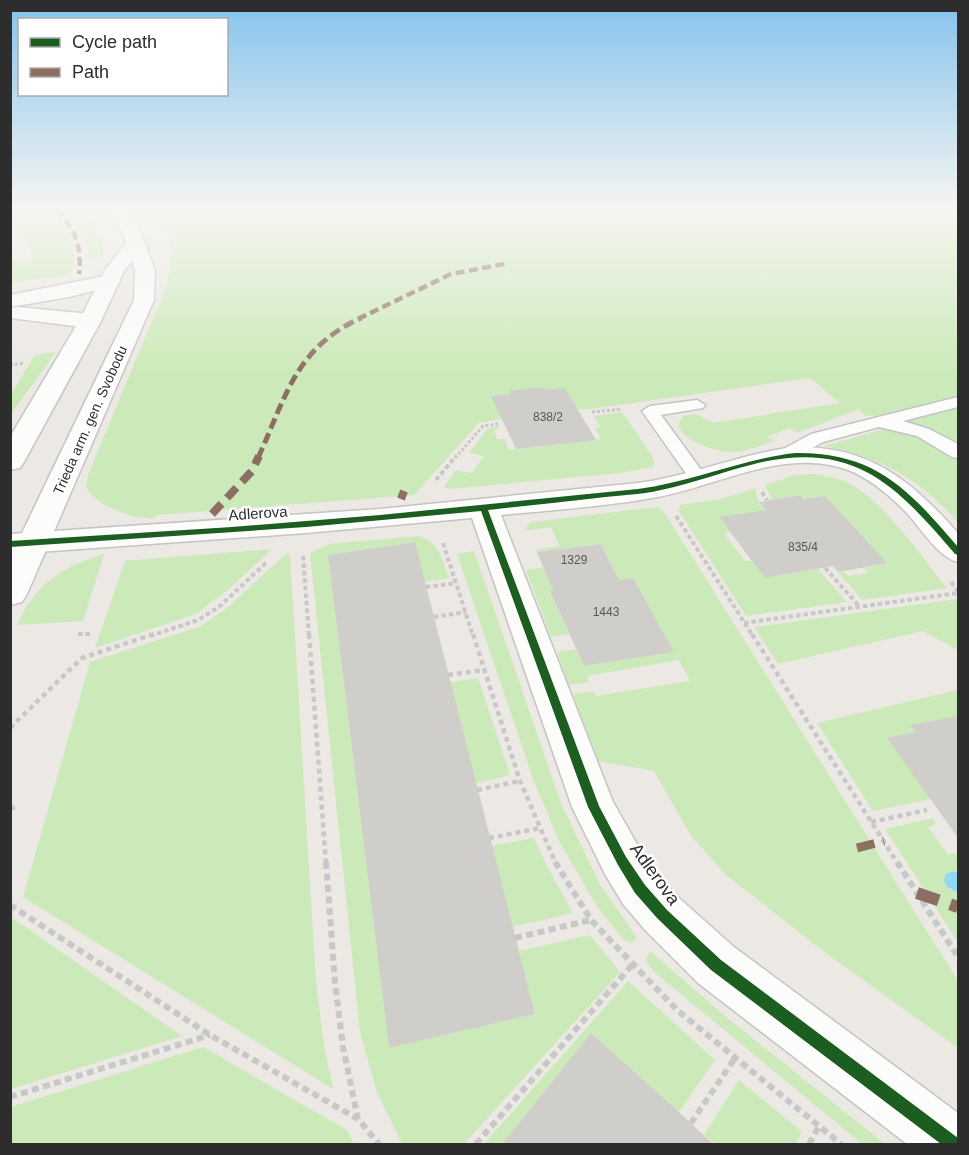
<svg xmlns="http://www.w3.org/2000/svg" width="969" height="1155" font-family="Helvetica,sans-serif">
  <style>
    .green { fill: #cceab9 }
    .lines { fill: none; stroke-linecap: round; stroke-linejoin: round }
    .stream { fill: #90d9f4; fill-rule: evenodd }
    .building { fill: #d0ceca }
    .lane-casing { stroke: #c5c4c4; stroke-width: 3 }
    .street-casing { stroke: #c5c4c4; stroke-width: 3 }
    .secondary-casing { stroke: #c5c4c4; stroke-width: 3 }
    .path-far3 { stroke: #c8c8c8; stroke-width: 3; stroke-dasharray: 3 2; stroke-linecap: butt }
    .path-far2 { stroke: #c8c8c8; stroke-width: 4; stroke-dasharray: 4.5 3; stroke-linecap: butt }
    .path-far1 { stroke: #c8c8c8; stroke-width: 4.5; stroke-dasharray: 5 4; stroke-linecap: butt }
    .path { stroke: #c8c8c8; stroke-width: 6; stroke-dasharray: 7 4.5; stroke-linecap: butt }
    .lane { fill: #fcfcfb; fill-rule: evenodd }
    .street { fill: #fcfcfb; fill-rule: evenodd }
    .secondary { fill: #fcfcfb; fill-rule: evenodd }
    .quiet-far4 { stroke: #8d6e63; stroke-width: 4.5; stroke-dasharray: 9 4.5; stroke-linecap: butt }
    .quiet-far3 { stroke: #8d6e63; stroke-width: 5; stroke-dasharray: 11 5; stroke-linecap: butt }
    .quiet-far2 { stroke: #8d6e63; stroke-width: 8; stroke-dasharray: 14 8; stroke-linecap: butt }
    .quiet-far1 { stroke: #8d6e63; stroke-width: 9; stroke-dasharray: 18 9; stroke-linecap: butt }
    .quiet { stroke: #8d6e63; stroke-width: 12; stroke-dasharray: 23 12; stroke-linecap: butt }
    .cycleway-casing { stroke: #fff; stroke-width: 4 }
    .cycleway { fill: #1b5e20; fill-rule: evenodd }
    .labels { text-anchor: middle; dominant-baseline: central; stroke-width: 5; stroke-linejoin: round; paint-order: stroke }
    .number-label { font-size: 12px; fill: #585756 }
    .far-street-label { font-size: 14px; fill: #2d2d2d; stroke: #fff }
    .street-label { font-size: 15px; fill: #2d2d2d; stroke: #fff }
    .near-street-label { font-size: 18px; fill: #2d2d2d; stroke: #fff }
  </style>
  <rect width="100%" height="100%" fill="#ece8e3"/>
  <path class="green" d="M11,210H51C73,229 81,248 70,276L11,282V263L33,260L28,244L11,228Z
    M63,210H80C93,222 108,239 102,258H88C89,238 78,223 63,210Z
    M149,210H958V396L885,415L865,416L859,409L797,433L789,428L767,437L774,441C745,452 729,457 699,444C689,439 683,435 678,425L683,416L696,414L713,423L840,403L810,378L590,409H577L546,390L509,392L511,394L492,396L502,419L479,423L414,495L158,515L152,519C127,516 102,509 86,488L88,475L167,285C174,253 176,234 149,210Z
    M56,352L11,414V394L35,355Z
    M958,407V447L902,421Z
    M622,412L652,456L654,463L652,467L620,473L451,489L445,488V485L456,470L472,473L484,456L469,453L487,429L499,426L500,428L494,430L497,439H505L509,450L601,439L595,428L601,427L594,416Z
    M888,428C915,428 939,445 958,461V523C920,478 882,458 824,446Z
    M814,474C823,476 832,477 841,480C879,493 921,557 947,588L862,600L838,572L843,571L848,576L868,573L864,568L887,563L801,495L772,500L765,485L794,475Z
    M755,489L759,502L766,510L719,518L730,532L724,534L745,561H752L765,578L818,569L847,602L746,616L679,511L680,505L716,500Z
    M657,507L664,512L958,981V1048L823,951L726,875L691,836L654,771L598,761L573,694L594,691L596,696L690,681L679,660L587,676L589,682L569,685L557,652L576,649L584,666L673,652L550,591L569,634L551,637L526,570L543,567L548,577L613,567L601,544L537,552L535,550L559,546L551,527L523,531L531,522Z
    M418,536C441,544 441,557 449,578L424,582L414,542L328,555L389,1048L535,1014L519,951L590,935L620,972L464,1144H402L377,1092L360,1032L310,553L329,544Z
    M272,549L230,588L196,614L95,648L125,561Z
    M474,551L561,803L599,883L637,938L631,943L624,940L598,908L559,841L533,779L457,554Z
    M287,553L290,555L316,982L324,1046L333,1089L23,897L90,662L201,626L227,608Z
    M104,554L83,621L17,625C36,583 61,568 104,554Z
    M957,599L958,650L923,631L778,664L754,627Z
    M478,678L510,775L476,783L450,682Z
    M958,690V716L911,726L916,732L931,799L873,811L817,723Z
    M933,818L936,824L928,827L948,855L957,853L958,855V942L885,829Z
    M534,838L549,870L573,913L512,927L492,846Z
    M11,917L182,1036L11,1089Z
    M650,951L731,1021L885,1144H862L653,971L646,960Z
    M628,981L715,1060L679,1112L591,1033L502,1144H484Z
    M203,1047L347,1130L354,1144H11V1107Z
    M739,1080L802,1132L795,1144H715L704,1135Z"/>
  <g class="lines">
    <path class="stream" d="M953,871L958,873V893L946,886L944,880L946,874Z"/>
  </g>
  <path class="building" d="M544,387L546,390L565,388L596,440L516,449L491,396L511,394L509,391Z
    M801,495L804,499L825,496L887,563L838,572L833,566L765,578L719,517L766,510L759,502Z
    M415,542L535,1014L389,1048L328,555Z
    M601,544L619,580L633,578L674,652L584,666L550,591L553,590L537,552Z
    M958,716V838L887,738L916,732L910,725Z
    M591,1033L679,1112L713,1144H502Z"/>
  <g class="lines">
    <defs>
      <path id="lane" d="M958,397V407L903,421L929,429L956,443L958,445V458L952,457L917,436L879,427L823,442L790,460H778L775,456L778,452L811,434Z
        M697,400L705,405L703,408L661,415L707,478L704,482H692L642,411L650,406Z"/>
      <path id="street" d="M110,275L117,277L120,281L117,285L69,297L10,307V295Z
        M18,307L90,314L98,316L101,321L98,326L90,328L10,318V308Z
        M795,447C870,446 911,480 958,533V562C938,558 919,525 904,510C888,494 869,478 848,470C783,446 715,488 652,498C602,507 551,510 501,515L613,802L638,846L657,874L679,898L734,947L958,1113V1144H907L698,983L645,930L623,904L606,876L572,807L472,518L306,533L10,554V534L380,509L638,483C692,476 742,453 795,447Z"/>
      <path id="secondary" d="M107,210H124L139,229L155,270L154,300L27,594L22,602L10,605V558L134,300L135,270L132,261L124,271L101,321L24,462L20,468L10,470V437L79,321L105,270L126,243L121,230Z"/>
    </defs>
    <use href="#lane" class="lane-casing"/>
    <use href="#street" class="street-casing"/>
    <use href="#secondary" class="secondary-casing"/>
    <path class="path-far3" d="M10,365L24,363
      M592,412L621,409
      M455,458L483,426L498,424"/>
    <path class="path-far2" d="M436,480L456,456
      M762,492L767,500
      M676,516L753,636
      M443,543L473,636
      M303,556L309,636
      M825,568L860,607
      M951,582L958,591
      M426,587L456,583
      M434,617L466,612
      M744,623L958,593
      M78,634H91
      M150,636L198,620L219,607L268,561"/>
    <path class="path-far1" d="M309,634L326,864
      M473,634L520,781L556,864
      M752,634L898,864
      M448,675L484,670
      M10,728L82,658L154,634
      M477,790L520,781
      M10,808L19,807
      M871,822L927,810
      M489,838L541,828"/>
    <path class="path" d="M326,862L335,983L343,1047L358,1119
      M555,862L591,920L677,1010L841,1144
      M897,862L958,957
      M10,905L210,1035L358,1119L379,1144
      M515,938L591,920
      M10,1097L210,1035
      M691,1123L735,1058
      M476,1144L632,965
      M809,1144L819,1126"/>
    <use href="#lane" class="lane"/>
    <use href="#street" class="street"/>
    <use href="#secondary" class="secondary"/>
    <path class="quiet-far4" d="M56,210C76,229 82,247 79,274
      M358,319L451,274L509,263"/>
    <path class="quiet-far3" d="M258,458C286,397 295,348 361,318"/>
    <path class="quiet-far2" d="M401,499L404,491
      M212,514L252,471L259,456"/>
    <path class="quiet-far1" d="M857,848L884,841"/>
    <path class="quiet" d="M917,893L958,907"/>
    <defs>
      <path id="cycleway" d="M795,453C876,452 909,490 958,547V555L955,554C896,485 855,441 758,463C725,471 694,483 661,490C640,495 619,495 597,498C561,502 525,506 488,510L599,806L626,857L645,885L667,910L721,960L958,1138V1144H941L711,970L657,918L635,893L618,865L588,807L481,511L306,527L10,547V541L232,527L380,515L638,489C692,482 742,459 795,453Z"/>
    </defs>
    <use href="#cycleway" class="cycleway-casing"/>
    <use href="#cycleway" class="cycleway"/>
  </g>
  <linearGradient id="sky" x2="0" y2="1"><stop stop-color="#85c3ed"/><stop offset="0.56" stop-color="#f6f5f2"/><stop offset="1" stop-color="#f6f5f2" stop-opacity="0"/></linearGradient>
  <rect width="969" height="372" fill="url(#sky)"/>
  <g class="labels">
    <g class="number-label">
      <text x="548" y="417">838/2</text>
      <text x="803" y="547">835/4</text>
      <text x="574" y="560">1329</text>
      <text x="606" y="612">1443</text>
    </g>
    <g class="far-street-label">
      <text transform="translate(90 420) rotate(-66)">Trieda arm. gen. Svobodu</text>
    </g>
    <g class="street-label">
      <text transform="translate(258 513) rotate(-4)">Adlerova</text>
    </g>
    <g class="near-street-label">
      <text transform="translate(655 874) rotate(54)">Adlerova</text>
    </g>
  </g>
  <rect width="969" height="1155" fill="none" stroke="#2d2d2d" stroke-width="24"/>
  <rect x="18" y="18" width="210" height="78" fill="#ffffff" stroke="#ababab" stroke-width="1.5"/>
  <rect x="30" y="38" width="30" height="9" fill="#1b5e20" stroke="#ababab" stroke-width="1.5"/>
  <text x="72" y="48" font-size="18" fill="#2d2d2d">Cycle path</text>
  <rect x="30" y="68" width="30" height="9" fill="#8d6e63" stroke="#ababab" stroke-width="1.5"/>
  <text x="72" y="78" font-size="18" fill="#2d2d2d">Path</text>
</svg>
